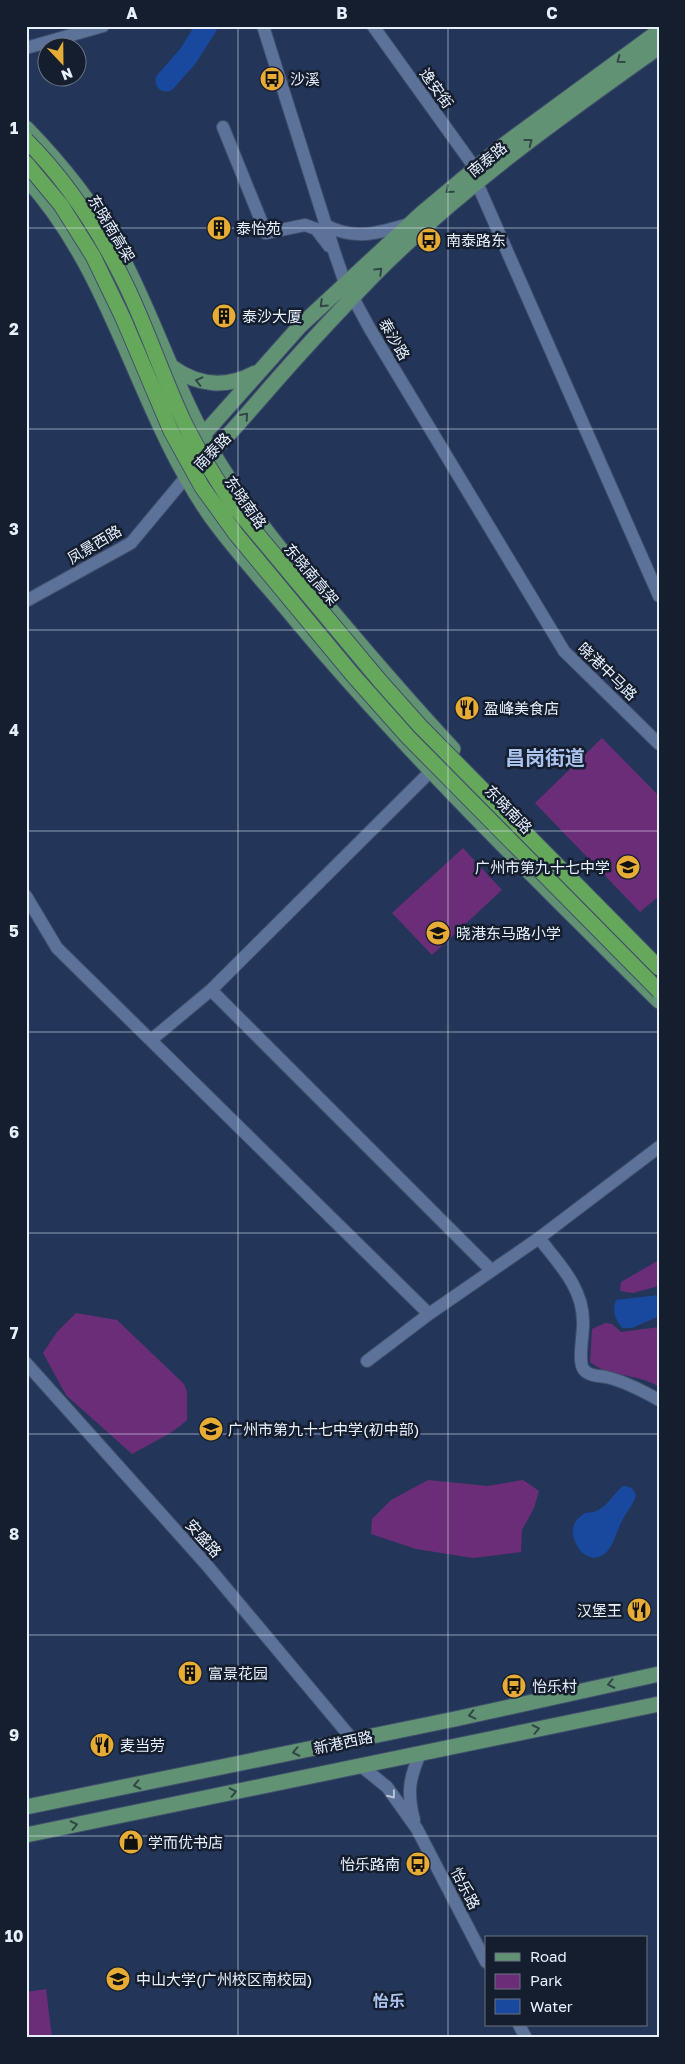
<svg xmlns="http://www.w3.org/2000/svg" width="685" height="2064" font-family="'Golos Text','Noto Sans SC',sans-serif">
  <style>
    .green { fill: #6c2d78 }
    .water { fill: #19499f }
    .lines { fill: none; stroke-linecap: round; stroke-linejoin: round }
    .river { stroke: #19499f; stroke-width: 21 }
    .minor-casing { stroke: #404f6b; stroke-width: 14 }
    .major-casing { stroke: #404f6b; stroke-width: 17 }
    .minor { stroke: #5c7299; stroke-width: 12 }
    .major { stroke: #629274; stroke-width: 15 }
    .highway-bridge-casing { stroke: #404f6b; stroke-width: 17; stroke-linecap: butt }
    .highway-bridge { stroke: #66a85b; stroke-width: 15 }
    .oneway { stroke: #304746 }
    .oneway2 { stroke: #b6c3d9 }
    .grid { fill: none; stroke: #e7effc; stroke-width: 1; stroke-opacity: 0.55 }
    .labels { text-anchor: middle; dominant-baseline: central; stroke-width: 5; stroke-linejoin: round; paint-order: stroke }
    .poi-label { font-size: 15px; fill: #e7effc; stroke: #151e2e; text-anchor: start }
    .street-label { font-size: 15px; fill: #e7effc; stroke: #151e2e }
    .neighbourhood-label { font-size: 16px; font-weight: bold; fill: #aac3ee; stroke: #151e2e }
    .district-label { font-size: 20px; font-weight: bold; fill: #aac3ee; stroke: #151e2e }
    .neatline { fill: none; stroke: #e7effc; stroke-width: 2 }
    .grid-label { font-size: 16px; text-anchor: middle; font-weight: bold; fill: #e7effc }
  </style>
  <rect width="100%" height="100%" fill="#233659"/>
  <path class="green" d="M602,738L659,796V896L640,912L535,803Z
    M463,848L502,890L432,955L392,913Z
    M659,1260V1286L633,1293L620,1291L621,1282Z
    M76,1313L117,1320L184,1384L187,1392V1420C171,1435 151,1443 132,1454L66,1395L43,1353L57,1332Z
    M605,1323L612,1324L621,1332L659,1327V1387C638,1373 607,1377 590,1362L592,1329Z
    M428,1480L487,1486L523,1480L539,1491L534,1508L522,1530L521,1552L473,1558L416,1549L371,1534L372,1519L391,1500Z
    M46,1989L52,2038H26V1992Z"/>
  <path class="water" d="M659,1295V1316L632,1328H622C615,1318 612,1311 616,1300Z
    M623,1486C630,1486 633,1488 636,1495C633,1505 628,1510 623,1519C616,1530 614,1550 601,1556C583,1565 566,1535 576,1521C578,1518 582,1515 585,1513C605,1513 609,1498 623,1486Z"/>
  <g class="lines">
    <path class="river" d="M166,81L188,56L207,26"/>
    <defs>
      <path id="minor" d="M263,26L335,254L345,283L370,329L564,651L659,744
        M373,26L475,168
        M26,48L103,26
        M223,127L266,233L305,225L316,229L329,246
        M477,183L659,596
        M325,225C356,241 378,233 409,224
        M26,601L131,543L186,477
        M431,771L211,990L491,1270
        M26,896L57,948L429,1314
        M151,1040L211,990
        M539,1238C558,1263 583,1287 583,1321C584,1333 577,1362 584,1370C589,1376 599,1376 606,1377C624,1381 643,1391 659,1400
        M367,1361L429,1314L539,1238L659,1147
        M26,1363L205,1563L353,1740
        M361,1766L387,1787L417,1829L486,1962
        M414,1820C407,1793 409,1779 420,1754
        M519,2025L526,2038"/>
      <path id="major" d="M26,128C61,164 92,202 116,246C152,312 174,385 211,450C247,511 292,564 337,617C375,662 413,706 453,749
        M26,178C115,275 137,412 212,518C238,554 268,586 296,620C409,755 534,877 659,1001
        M172,367C198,386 227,388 255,373
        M199,443L203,435L300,326L422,213L501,147L659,31
        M186,477C221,446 250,410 281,375C311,341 342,308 373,276C459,189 560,117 659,47
        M26,1807L455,1719L659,1674
        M26,1835L659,1704"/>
    </defs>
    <use href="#minor" class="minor-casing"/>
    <use href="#major" class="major-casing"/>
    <use href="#minor" class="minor"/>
    <use href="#major" class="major"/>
    <defs>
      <path id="highway-bridge" d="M26,140C66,180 100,232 125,283C147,328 162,375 183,420C197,450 215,477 233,505L380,681L420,726L659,968
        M26,163L61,205L93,256L123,318L171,431L202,487L236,534L352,674L408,737L659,991"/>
    </defs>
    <use href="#highway-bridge" class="highway-bridge-casing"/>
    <use href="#highway-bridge" class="highway-bridge"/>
  </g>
  <defs><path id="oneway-chevron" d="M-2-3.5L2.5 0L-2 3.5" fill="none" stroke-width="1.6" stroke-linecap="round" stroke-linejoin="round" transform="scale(1.25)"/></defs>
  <g class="oneway">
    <use href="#oneway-chevron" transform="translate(620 60) rotate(144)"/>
    <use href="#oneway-chevron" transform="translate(529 142) rotate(-37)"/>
    <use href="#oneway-chevron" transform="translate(449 190) rotate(139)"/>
    <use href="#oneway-chevron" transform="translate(379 271) rotate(-44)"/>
    <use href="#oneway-chevron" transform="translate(323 304) rotate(136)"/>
    <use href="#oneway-chevron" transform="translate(199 381) rotate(-166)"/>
    <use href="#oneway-chevron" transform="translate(245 416) rotate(-49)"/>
    <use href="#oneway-chevron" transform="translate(611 1684) rotate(168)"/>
    <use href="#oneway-chevron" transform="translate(472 1715) rotate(167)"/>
    <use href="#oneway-chevron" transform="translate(536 1729) rotate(-12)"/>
    <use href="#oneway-chevron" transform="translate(296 1752) rotate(168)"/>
    <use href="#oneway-chevron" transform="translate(137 1785) rotate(168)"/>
    <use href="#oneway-chevron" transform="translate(233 1792) rotate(-12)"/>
    <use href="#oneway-chevron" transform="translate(74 1825) rotate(-12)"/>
  </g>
  <use class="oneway2" href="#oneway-chevron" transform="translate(392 1795) rotate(52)"/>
  <path class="grid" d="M238,26V2038M448,26V2038M26,228H659M26,429H659M26,630H659M26,831H659M26,1032H659M26,1233H659M26,1434H659M26,1635H659M26,1836H659"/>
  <defs>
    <symbol id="bus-disc" viewBox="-11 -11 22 22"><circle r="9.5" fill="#e6ac36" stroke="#151e2e"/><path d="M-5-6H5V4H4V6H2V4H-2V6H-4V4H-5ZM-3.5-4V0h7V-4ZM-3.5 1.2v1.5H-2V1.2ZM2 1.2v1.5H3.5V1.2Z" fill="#111"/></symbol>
    <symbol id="building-disc" viewBox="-11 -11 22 22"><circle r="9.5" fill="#e6ac36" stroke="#151e2e"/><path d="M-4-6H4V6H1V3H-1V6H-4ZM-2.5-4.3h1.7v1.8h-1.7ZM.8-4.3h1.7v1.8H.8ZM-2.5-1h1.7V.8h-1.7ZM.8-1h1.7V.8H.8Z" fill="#111"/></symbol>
    <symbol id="restaurant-disc" viewBox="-11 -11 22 22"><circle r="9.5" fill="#e6ac36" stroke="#151e2e"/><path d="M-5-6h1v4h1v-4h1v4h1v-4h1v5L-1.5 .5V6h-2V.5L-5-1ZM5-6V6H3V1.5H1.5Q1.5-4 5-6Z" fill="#111"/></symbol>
    <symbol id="school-disc" viewBox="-11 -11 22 22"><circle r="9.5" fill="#e6ac36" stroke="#151e2e"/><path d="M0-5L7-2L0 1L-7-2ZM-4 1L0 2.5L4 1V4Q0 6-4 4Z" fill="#111"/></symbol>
    <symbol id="shop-disc" viewBox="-11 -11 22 22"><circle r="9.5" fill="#e6ac36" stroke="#151e2e"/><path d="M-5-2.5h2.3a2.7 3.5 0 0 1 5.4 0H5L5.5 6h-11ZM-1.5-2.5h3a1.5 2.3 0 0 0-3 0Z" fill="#111"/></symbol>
    <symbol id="university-disc" viewBox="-11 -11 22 22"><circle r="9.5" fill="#e6ac36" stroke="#151e2e"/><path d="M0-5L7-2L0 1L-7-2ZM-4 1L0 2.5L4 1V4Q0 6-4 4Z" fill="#111"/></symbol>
  </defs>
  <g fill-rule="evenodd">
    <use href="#bus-disc" x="258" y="65" width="28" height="28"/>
    <use href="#building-disc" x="205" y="214" width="28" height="28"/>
    <use href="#bus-disc" x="415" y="226" width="28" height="28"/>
    <use href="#building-disc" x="210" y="302" width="28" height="28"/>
    <use href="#restaurant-disc" x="453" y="694" width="28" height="28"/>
    <use href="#school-disc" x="614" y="853" width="28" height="28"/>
    <use href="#school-disc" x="424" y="919" width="28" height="28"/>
    <use href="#school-disc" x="197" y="1415" width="28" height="28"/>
    <use href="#restaurant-disc" x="625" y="1596" width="28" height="28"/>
    <use href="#building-disc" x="176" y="1659" width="28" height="28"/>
    <use href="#bus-disc" x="500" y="1672" width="28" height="28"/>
    <use href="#restaurant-disc" x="88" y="1731" width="28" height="28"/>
    <use href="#shop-disc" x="117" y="1828" width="28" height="28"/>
    <use href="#bus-disc" x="404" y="1850" width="28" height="28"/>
    <use href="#university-disc" x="104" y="1965" width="28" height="28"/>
  </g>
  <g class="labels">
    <g class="poi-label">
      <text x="290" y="79">沙溪</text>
      <text x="236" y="228">泰怡苑</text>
      <text x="446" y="240">南泰路东</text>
      <text x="242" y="316">泰沙大厦</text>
      <text x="484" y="708">盈峰美食店</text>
      <text x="610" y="867" text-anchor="end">广州市第九十七中学</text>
      <text x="456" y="933">晓港东马路小学</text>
      <text x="228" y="1429">广州市第九十七中学(初中部)</text>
      <text x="622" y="1610" text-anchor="end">汉堡王</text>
      <text x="208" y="1673">富景花园</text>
      <text x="532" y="1686">怡乐村</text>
      <text x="120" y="1745">麦当劳</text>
      <text x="148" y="1842">学而优书店</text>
      <text x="400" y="1864" text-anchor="end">怡乐路南</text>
      <text x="136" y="1979">中山大学(广州校区南校园)</text>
    </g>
    <g class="street-label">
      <text transform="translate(437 88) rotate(54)">逸安街</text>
      <text transform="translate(487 159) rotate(-39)">南泰路</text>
      <text transform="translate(112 228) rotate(59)">东晓南高架</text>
      <text transform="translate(395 339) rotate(60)">泰沙路</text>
      <text transform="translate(212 451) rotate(-46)">南泰路</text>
      <text transform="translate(246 502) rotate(55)">东晓南路</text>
      <text transform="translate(94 544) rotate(-31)">凤景西路</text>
      <text transform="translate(312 574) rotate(50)">东晓南高架</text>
      <text transform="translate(608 671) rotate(44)">晓港中马路</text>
      <text transform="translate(509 809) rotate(46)">东晓南路</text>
      <text transform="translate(204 1538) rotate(48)">安盛路</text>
      <text transform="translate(343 1742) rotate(-12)">新港西路</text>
      <text transform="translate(466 1888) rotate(63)">怡乐路</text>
    </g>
    <g class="neighbourhood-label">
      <text x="389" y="2001">怡乐</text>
    </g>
    <g class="district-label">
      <text x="545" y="757">昌岗街道</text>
    </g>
  </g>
  <rect width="685" height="2064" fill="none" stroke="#151e2e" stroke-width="55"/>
  <rect x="485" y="1936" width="162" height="90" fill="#151e2e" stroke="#697280"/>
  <rect x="495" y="1953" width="25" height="8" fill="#629274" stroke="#697280"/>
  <text x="530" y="1962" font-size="15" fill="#e7effc">Road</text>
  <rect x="495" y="1974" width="25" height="15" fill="#6c2d78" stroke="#697280"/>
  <text x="530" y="1986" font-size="15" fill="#e7effc">Park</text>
  <rect x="495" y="1999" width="25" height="15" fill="#19499f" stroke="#697280"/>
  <text x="530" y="2012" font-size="15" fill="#e7effc">Water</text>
  <g transform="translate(62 62) rotate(158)"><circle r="24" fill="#151e2e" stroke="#697280"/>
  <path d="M0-4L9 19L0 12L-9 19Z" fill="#e6ac36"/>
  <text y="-8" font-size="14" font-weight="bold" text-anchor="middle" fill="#e7effc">N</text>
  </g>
  <rect x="28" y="28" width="630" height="2008" class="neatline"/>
  <g class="grid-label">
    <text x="132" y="19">A</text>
    <text x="342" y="19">B</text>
    <text x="552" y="19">C</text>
    <text x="14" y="134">1</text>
    <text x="14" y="335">2</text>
    <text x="14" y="535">3</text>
    <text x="14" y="736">4</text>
    <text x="14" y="937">5</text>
    <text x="14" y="1138">6</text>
    <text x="14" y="1339">7</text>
    <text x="14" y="1540">8</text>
    <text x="14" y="1741">9</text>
    <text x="14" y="1942">10</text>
  </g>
</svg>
